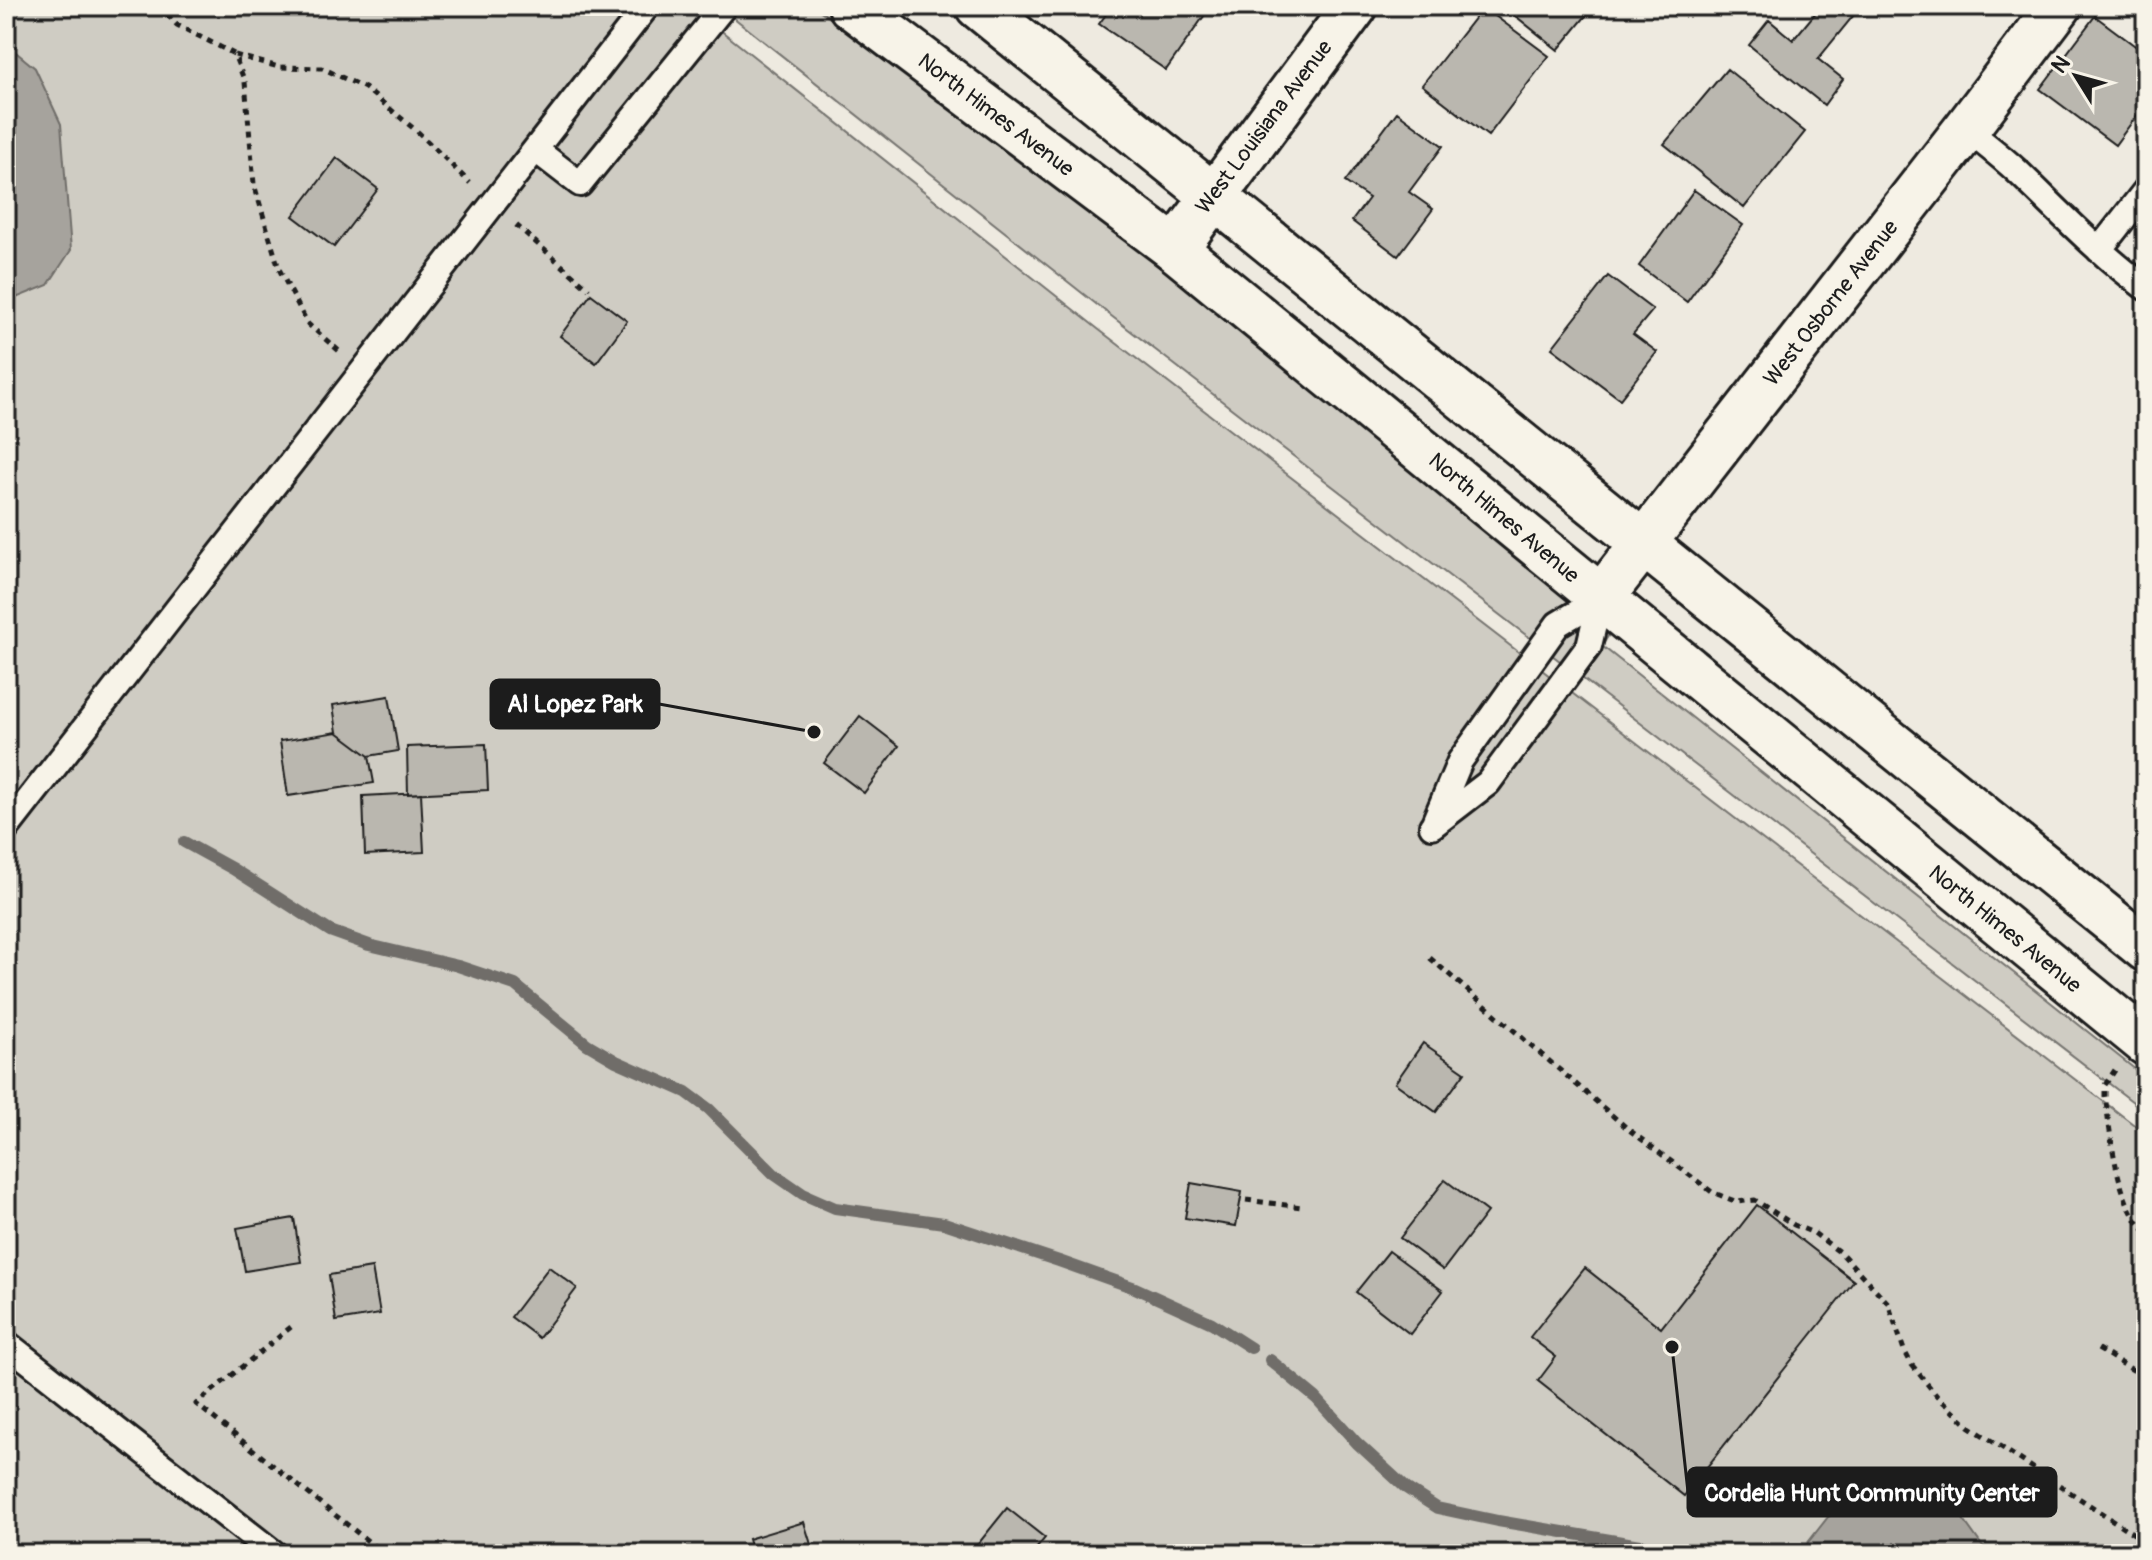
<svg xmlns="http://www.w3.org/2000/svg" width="2152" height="1560" font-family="Pangolin,sans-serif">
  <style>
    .green { fill: #cfccc3; stroke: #767470; stroke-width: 2 }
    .water { fill: #a6a39d; stroke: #6f6d69; stroke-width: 2 }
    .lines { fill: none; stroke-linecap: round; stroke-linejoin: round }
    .stream { stroke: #6f6d69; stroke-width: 12 }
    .building { fill: #bab7af; stroke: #1c1c1c; stroke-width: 2 }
    .service-casing { stroke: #1c1c1c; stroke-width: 30 }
    .minor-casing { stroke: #1c1c1c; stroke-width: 50 }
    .tertiary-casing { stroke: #1c1c1c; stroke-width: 50 }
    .path { stroke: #1c1c1c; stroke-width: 5; stroke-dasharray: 6 6; stroke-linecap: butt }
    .service { stroke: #f7f3e8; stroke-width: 24 }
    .minor { stroke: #f7f3e8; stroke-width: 44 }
    .tertiary { stroke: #f7f3e8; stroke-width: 44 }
    .labels { text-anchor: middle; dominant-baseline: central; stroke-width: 8; stroke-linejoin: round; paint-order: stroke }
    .street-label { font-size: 22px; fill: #1c1c1c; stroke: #f7f3e8 }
    .leader { fill: none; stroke: #1c1c1c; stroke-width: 3 }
    .callout-dot { fill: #1c1c1c; stroke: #f7f3e8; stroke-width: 3 }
    .callout { fill: #1c1c1c; stroke: #1c1c1c; stroke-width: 3 }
    .callout-label { font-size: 24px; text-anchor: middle; font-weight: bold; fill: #fff }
  </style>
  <rect width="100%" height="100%" fill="#eeeae0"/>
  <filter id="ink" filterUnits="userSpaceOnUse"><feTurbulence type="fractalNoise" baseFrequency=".0125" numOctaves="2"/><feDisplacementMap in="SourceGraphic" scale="16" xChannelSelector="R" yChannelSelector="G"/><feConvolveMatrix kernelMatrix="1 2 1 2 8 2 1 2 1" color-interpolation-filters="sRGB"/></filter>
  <g filter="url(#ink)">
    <path class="green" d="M6,6H690L1098,329L2146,1134V1554H6Z
      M719,6H814L1162,267L1610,633L1602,646L2146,1078V1112L1110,315Z"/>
    <path class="water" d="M6,44L35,68L61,124L71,250L48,285L6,302Z
      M1908,1479L1943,1491L1988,1554H1799L1828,1517L1867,1490Z"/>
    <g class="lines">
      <path class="stream" d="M184,842L233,869L330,931L369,945L458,966L515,985L587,1044L616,1061L686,1092L709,1109L774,1174L803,1194L835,1208L944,1223L1059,1261L1135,1288L1212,1323L1251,1348
        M1270,1360L1316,1398L1357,1443L1406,1488L1437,1508L1498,1521L1693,1554"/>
    </g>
    <path class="building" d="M1112,6H1211L1166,70L1099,24Z
      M1503,6H1594L1558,50Z
      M1821,6H1853L1858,10L1818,59L1843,79L1824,105L1749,45L1769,20L1793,40Z
      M1483,7L1549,56L1488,136L1422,85Z
      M2095,16L2146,54V103L2115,145L2040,89Z
      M1727,69L1805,132L1744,208L1664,144Z
      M1397,112L1443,146L1409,192L1433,209L1398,256L1352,221L1369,198L1345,182Z
      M337,158L378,189L334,247L293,216Z
      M1694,190L1743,225L1687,302L1639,266Z
      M1608,276L1653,310L1633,334L1657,352L1620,399L1552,348Z
      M591,294L627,321L596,363L560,336Z
      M389,696L398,751L369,756L337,732L333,705Z
      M860,716L899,746L864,793L824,763Z
      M337,732L369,756L374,783L288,796L280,741Z
      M486,744L488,790L408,794L407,747Z
      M421,793L424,852L365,855L363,796Z
      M1423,1043L1465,1072L1436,1112L1395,1083Z
      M1445,1180L1487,1212L1443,1270L1400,1238Z
      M1191,1183L1242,1192L1236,1226L1185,1218Z
      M1757,1205L1854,1281L1684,1496L1538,1381L1556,1357L1530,1337L1585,1268L1661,1328Z
      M294,1218L301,1262L245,1271L237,1228Z
      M1389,1251L1443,1291L1410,1334L1356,1292Z
      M549,1267L577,1288L539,1338L511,1317Z
      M372,1268L380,1314L336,1321L329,1275Z
      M1007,1508L1045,1538L1032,1554H970Z
      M804,1522L814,1554H752L748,1539Z"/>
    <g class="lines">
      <defs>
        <path id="service" d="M1966,129C1984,143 2002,157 2018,172C2060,212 2099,254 2146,288
          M536,150L580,184L724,6
          M2099,250L2146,190
          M1434,823L1460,761L1558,624L1600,599
          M1432,826L1488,783L1589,646L1600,599
          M6,829L647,6
          M6,1343L275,1554"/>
        <path id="minor" d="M1175,249L1355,6
          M1600,599L1966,129L2059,6"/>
        <path id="tertiary" d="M851,6L1175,249L2146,1043
          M978,6L2146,949"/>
      </defs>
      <use href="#service" class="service-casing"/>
      <use href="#minor" class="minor-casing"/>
      <use href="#tertiary" class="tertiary-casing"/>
      <path class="path" d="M159,6L177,25L234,54L245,82L254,184L279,269L308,324L339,351
        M235,55L279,67L322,68L365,88L419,133L470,183
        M516,225L589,289
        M1430,958L1628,1129L1712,1192L1737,1202L1755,1200L1794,1225L1814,1233L1842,1254L1888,1303L1904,1350L1912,1365L1937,1396L1969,1426L2146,1542
        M2115,1070L2105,1085V1096C2111,1135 2116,1203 2146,1232
        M1246,1200L1302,1207
        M291,1327L196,1404L384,1554
        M2098,1349L2146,1378"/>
      <use href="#service" class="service"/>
      <use href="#minor" class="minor"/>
      <use href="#tertiary" class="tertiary"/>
    </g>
  </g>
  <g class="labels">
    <g class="street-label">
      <text transform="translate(996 115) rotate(37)">North Himes Avenue</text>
      <text transform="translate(1264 127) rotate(-53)">West Louisiana Avenue</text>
      <text transform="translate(1831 303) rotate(-52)">West Osborne Avenue</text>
      <text transform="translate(1504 518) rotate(40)">North Himes Avenue</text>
      <text transform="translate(2005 929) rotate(39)">North Himes Avenue</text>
    </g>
  </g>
  <path class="leader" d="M814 732L659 704M1672 1347L1688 1492"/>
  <g class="callout-dot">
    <circle cx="814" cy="732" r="8"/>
    <circle cx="1672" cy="1347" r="8"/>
  </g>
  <g class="callout">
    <rect x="491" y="680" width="168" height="48" rx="8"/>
    <rect x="1688" y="1468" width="368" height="48" rx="8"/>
  </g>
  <g class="callout-label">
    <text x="575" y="712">Al Lopez Park</text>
    <text x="1872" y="1501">Cordelia Hunt Community Center</text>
  </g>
  <rect width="2152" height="1560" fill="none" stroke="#f7f3e8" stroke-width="32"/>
  <rect x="16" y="16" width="2120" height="1528" fill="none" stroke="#1c1c1c" stroke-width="3" filter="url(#ink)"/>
  <g transform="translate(2076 76) rotate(307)" stroke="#f7f3e8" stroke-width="6" paint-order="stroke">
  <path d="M0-6L14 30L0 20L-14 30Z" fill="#1c1c1c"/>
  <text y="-12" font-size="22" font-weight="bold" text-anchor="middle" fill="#1c1c1c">N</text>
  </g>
</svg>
